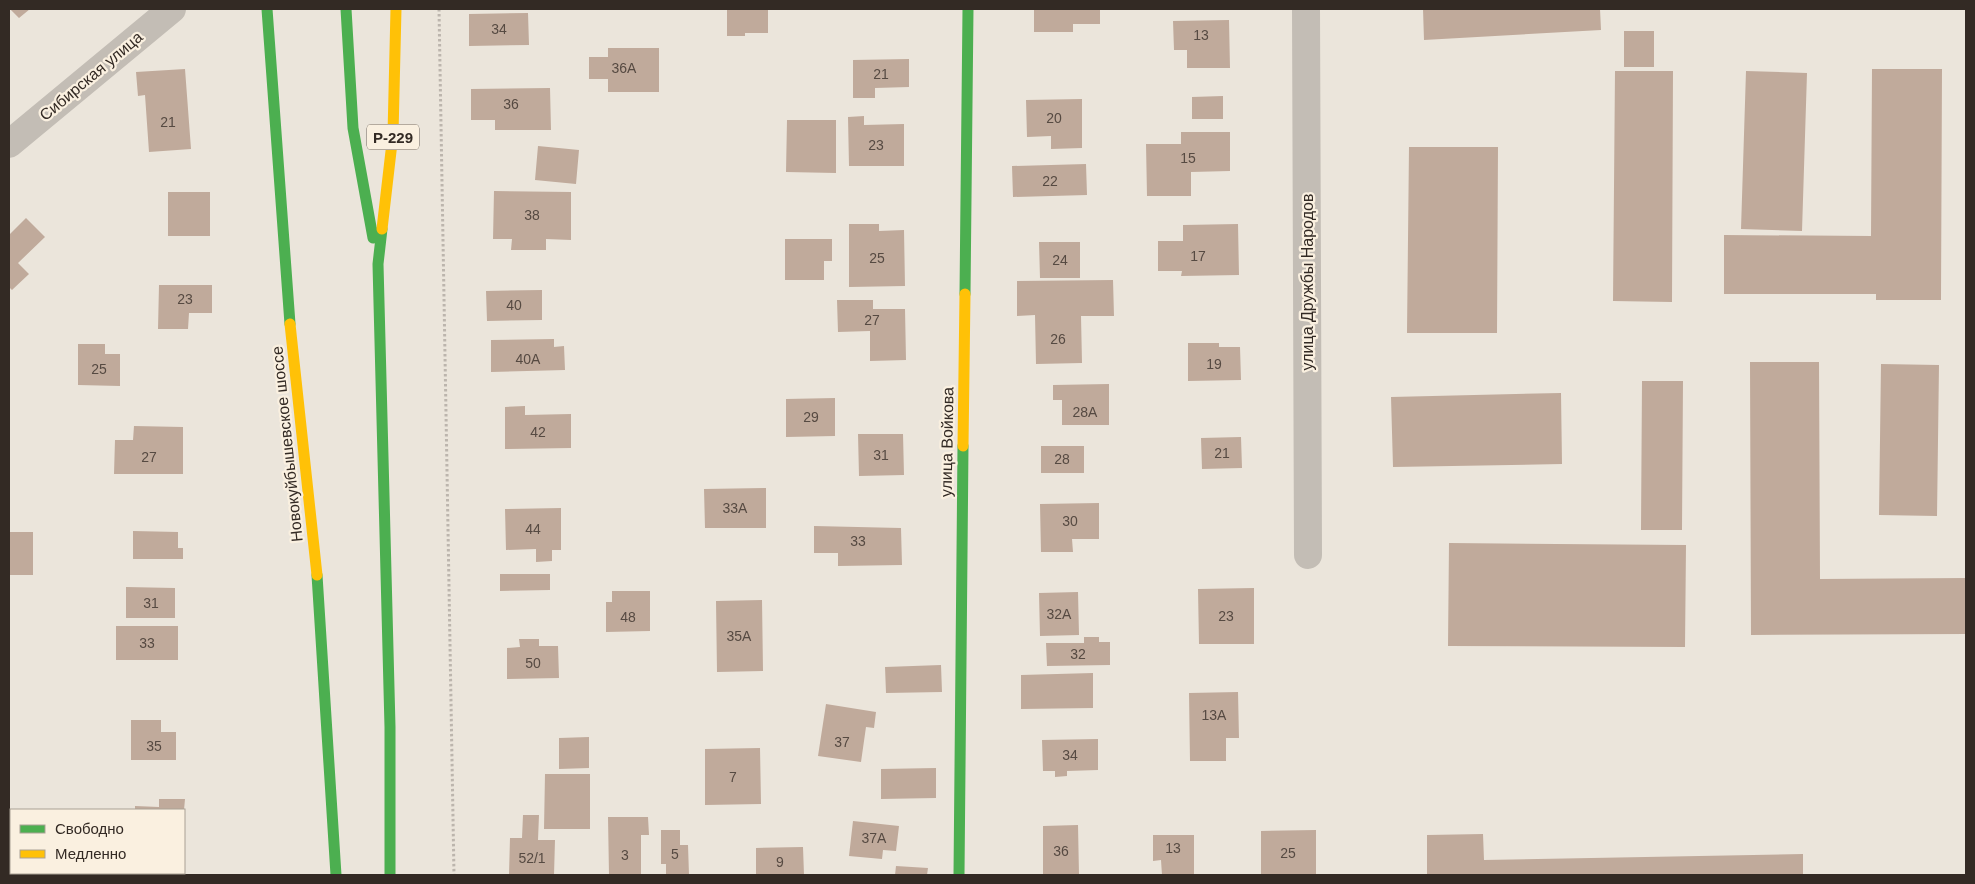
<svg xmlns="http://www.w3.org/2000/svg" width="1975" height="884" font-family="Helvetica,sans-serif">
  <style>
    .building { fill: #c0aa9b }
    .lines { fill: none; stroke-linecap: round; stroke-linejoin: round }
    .path { stroke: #bcb5ad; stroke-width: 3; stroke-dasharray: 2.5 2.5; stroke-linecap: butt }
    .street { stroke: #c3bdb5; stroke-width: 28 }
    .fast { stroke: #4caf50; stroke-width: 11 }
    .slow { stroke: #ffc107; stroke-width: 11 }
    .labels { text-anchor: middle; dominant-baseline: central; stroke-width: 4.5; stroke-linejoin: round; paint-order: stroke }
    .number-label { font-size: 14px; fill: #564a42 }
    .shield { fill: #faf0e0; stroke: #6f655c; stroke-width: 1 }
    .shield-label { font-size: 15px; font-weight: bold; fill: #332a24 }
    .street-label { font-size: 16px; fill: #332a24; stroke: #faf0e0 }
  </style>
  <rect width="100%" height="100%" fill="#ebe5db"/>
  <path class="building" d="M10,9H30L19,18Z
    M727,9H768V33H745V36H727Z
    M1034,9H1100V24H1073V32H1034Z
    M1423,9H1600L1601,30L1424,40Z
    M528,13L529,45L469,46V14Z
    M1229,20L1230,68H1187V50H1174L1173,21Z
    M1624,31H1654V67H1624Z
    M608,48H659V92H608V79H589V57H608Z
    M909,59V87L875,88V98H853V60Z
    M185,69L191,149L149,152L145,95L138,96L136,72Z
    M1872,69H1942L1941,300H1876V294H1724V235L1871,236Z
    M1615,71H1673L1672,302L1613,301Z
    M1746,71L1807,73L1802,231L1741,229Z
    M550,88L551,130H495V120H471V89Z
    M1223,96V119H1192V97Z
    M1082,99V148L1051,149V136L1027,137L1026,100Z
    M864,116V125L904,124V166H849L848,117Z
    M787,120H836V173L786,172Z
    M1181,132H1230V171L1191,172V196H1147L1146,144H1181Z
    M538,146L579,150L576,184L535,180Z
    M1409,147H1498L1497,333H1407Z
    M1086,164L1087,195L1013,197L1012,166Z
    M494,191L571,192V240L546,239V250H511L512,239H493Z
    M168,192H210V236H168Z
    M26,218L45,237L18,263L29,274L12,290L9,287V235Z
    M849,224H879V231L904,230L905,286L849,287Z
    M1238,224L1239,275L1181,276L1182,271H1158V241H1183V225Z
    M785,239H832V261H824V280H785Z
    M1039,242H1080V278H1040Z
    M1113,280L1114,316H1081L1082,363L1036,364L1035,315L1017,316V281Z
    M159,285H212V313H189L188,329H158Z
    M542,290V320L487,321L486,291Z
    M837,300H873V309H905L906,360L870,361V331L838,332Z
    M554,339V347L564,346L565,370L491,372V340Z
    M1188,343H1219V347H1240L1241,380L1188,381Z
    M78,344H105V354H120V386L78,385Z
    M1750,362H1819L1820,579L1966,578V634L1751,635Z
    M1881,364L1939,365L1937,516L1879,515Z
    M1642,381H1683L1682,530H1641Z
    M1109,384V425H1062V400H1053V385Z
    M1561,393L1562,464L1393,467L1391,397Z
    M835,398V436L786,437V399Z
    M525,406V415L571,414V448L505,449V407Z
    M134,426L183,427V474H114L115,440H133Z
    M858,434H903L904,475L859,476Z
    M1241,437L1242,468L1202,469L1201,438Z
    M1041,446H1084V473H1041Z
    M766,488V528H705L704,489Z
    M1099,503V539H1072L1073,552H1041L1040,504Z
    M561,508V550H552V561L536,562V549L506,550L505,509Z
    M814,526L901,528L902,565L838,566V553H814Z
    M133,531L178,532V548H183V559H133Z
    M9,532H33V575H9Z
    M1449,543L1686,545L1685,647L1448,646Z
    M500,574H550V590L500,591Z
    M126,587L175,588V618H126Z
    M1254,588V644H1199L1198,589Z
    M612,591H650V631L606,632V602H612Z
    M1078,592L1079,635L1040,636L1039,593Z
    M762,600L763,671L717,672L716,601Z
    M116,626H178V660H116Z
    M1084,637H1099V642H1110V665L1047,666L1046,643H1084Z
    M519,639H539V646H558L559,678L507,679V648L520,647Z
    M941,665L942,692L886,693L885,667Z
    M1093,673V708L1021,709V675Z
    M1238,692L1239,738H1226V761H1190L1189,693Z
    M826,704L876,712L874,728L866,727L861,762L818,756Z
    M131,720H161V732H176V760H131Z
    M589,737V768L559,769V738Z
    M1098,739V770L1067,771V776L1055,777V771H1043L1042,740Z
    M760,748L761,804L705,805V749Z
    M936,768V798L881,799V769Z
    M545,774H590V829H544Z
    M159,799H185L184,810H135V806L159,807Z
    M523,815H539L538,840H555L554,875H509L510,838H522Z
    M608,817H648L649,835H641V875H609Z
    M853,821L899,826L896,851L883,850L882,859L849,856Z
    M1078,825L1079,875H1043V826Z
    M661,830H680V845H688L689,875H666V864H661Z
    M1316,830V875H1261V831Z
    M1483,834L1484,860L1803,854V875H1427V835Z
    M1153,835H1194V875H1162L1161,860L1153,861Z
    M803,847L804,875H756V848Z
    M896,866L928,868L927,875H895Z
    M117,873H167V875H117Z"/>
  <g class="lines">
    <path class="path" d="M439,9L454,875"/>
    <path class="street" d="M1306,9L1308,555
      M9,144L172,9"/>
    <path class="fast" d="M267,9L290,324
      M346,9L353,128L373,238
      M382,229L378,264L390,727V875
      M965,294L968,9
      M317,575L336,875
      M959,875L963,446"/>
    <path class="slow" d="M382,229L393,134L396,9
      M290,324L317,575
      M963,446L965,294"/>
  </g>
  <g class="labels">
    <g class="number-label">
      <text x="499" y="29">34</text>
      <text x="1201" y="35">13</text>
      <text x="624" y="68">36А</text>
      <text x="881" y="74">21</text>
      <text x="511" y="104">36</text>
      <text x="1054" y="118">20</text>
      <text x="168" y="122">21</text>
      <text x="876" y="145">23</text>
      <text x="1188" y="158">15</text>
      <text x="1050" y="181">22</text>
      <text x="532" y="215">38</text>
      <text x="1198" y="256">17</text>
      <text x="877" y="258">25</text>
      <text x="1060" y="260">24</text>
      <text x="185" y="299">23</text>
      <text x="514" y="305">40</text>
      <text x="872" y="320">27</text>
      <text x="1058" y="339">26</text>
      <text x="528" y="359">40А</text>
      <text x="1214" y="364">19</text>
      <text x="99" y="369">25</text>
      <text x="1085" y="412">28А</text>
      <text x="811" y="417">29</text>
      <text x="538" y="432">42</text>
      <text x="1222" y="453">21</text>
      <text x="881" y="455">31</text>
      <text x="149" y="457">27</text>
      <text x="1062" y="459">28</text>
      <text x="735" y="508">33А</text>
      <text x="1070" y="521">30</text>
      <text x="533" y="529">44</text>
      <text x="858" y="541">33</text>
      <text x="151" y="603">31</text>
      <text x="1059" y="614">32А</text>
      <text x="1226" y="616">23</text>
      <text x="628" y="617">48</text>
      <text x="739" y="636">35А</text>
      <text x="147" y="643">33</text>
      <text x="1078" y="654">32</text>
      <text x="533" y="663">50</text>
      <text x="1214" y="715">13А</text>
      <text x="842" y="742">37</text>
      <text x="154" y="746">35</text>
      <text x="1070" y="755">34</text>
      <text x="733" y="777">7</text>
      <text x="874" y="838">37А</text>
      <text x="1173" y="848">13</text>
      <text x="1061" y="851">36</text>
      <text x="1288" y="853">25</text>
      <text x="675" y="854">5</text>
      <text x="625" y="855">3</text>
      <text x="532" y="858">52/1</text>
      <text x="780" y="862">9</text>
    </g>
    <rect class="shield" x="367" y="124.5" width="52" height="25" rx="4"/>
    <g class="shield-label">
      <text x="393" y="137">Р-229</text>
    </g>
    <g class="street-label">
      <text transform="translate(91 76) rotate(-40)">Сибирская улица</text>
      <text transform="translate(1307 282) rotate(-90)">улица Дружбы Народов</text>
      <text transform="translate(947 442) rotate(-89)">улица Войкова</text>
      <text transform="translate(287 444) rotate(-96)">Новокуйбышевское шоссе</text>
    </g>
  </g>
  <rect width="1975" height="884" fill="none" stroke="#332a24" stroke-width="20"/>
  <rect x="10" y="809" width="175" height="65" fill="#faf0e0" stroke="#aaa195"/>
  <rect x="20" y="825" width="25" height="8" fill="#4caf50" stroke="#aaa195"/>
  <text x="55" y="834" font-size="15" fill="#332a24">Свободно</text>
  <rect x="20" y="850" width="25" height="8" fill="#ffc107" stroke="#aaa195"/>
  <text x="55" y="859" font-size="15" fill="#332a24">Медленно</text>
</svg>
